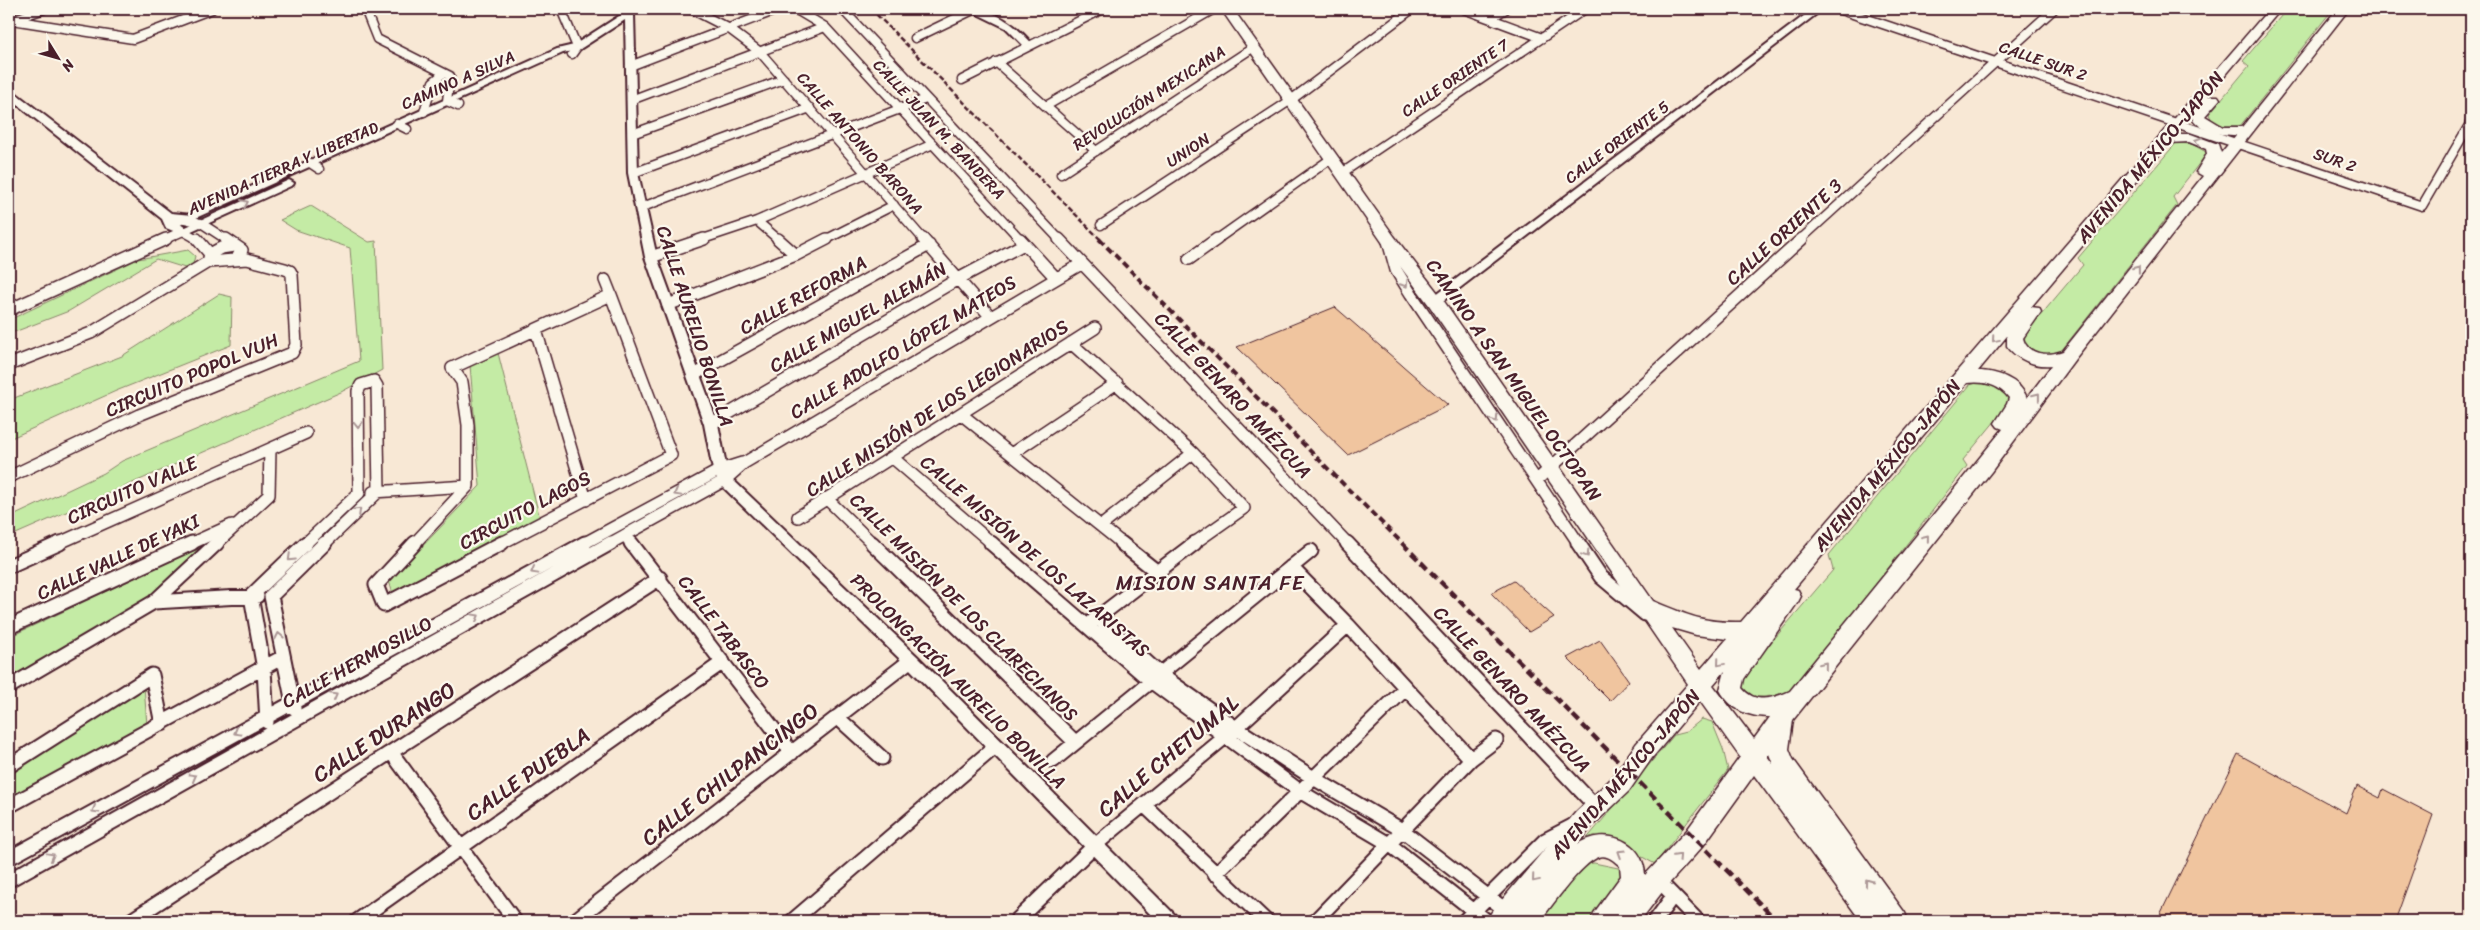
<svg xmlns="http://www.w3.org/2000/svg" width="2480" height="930" font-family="Sriracha,sans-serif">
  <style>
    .green { fill: #c4eba5; stroke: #878568 }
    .building { fill: #f0c59f; stroke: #4a1f2b }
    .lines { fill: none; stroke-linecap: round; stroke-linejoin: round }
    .minor-far2-casing { stroke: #4a1f2b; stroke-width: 11 }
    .minor-far1-casing { stroke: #4a1f2b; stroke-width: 14 }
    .minor-casing { stroke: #4a1f2b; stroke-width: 17 }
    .tertiary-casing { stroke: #4a1f2b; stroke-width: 4 }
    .secondary-casing { stroke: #4a1f2b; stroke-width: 4 }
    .primary-casing { stroke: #4a1f2b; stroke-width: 3 }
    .minor-far2 { stroke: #fbf7ec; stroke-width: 8 }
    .minor-far1 { stroke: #fbf7ec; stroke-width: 11 }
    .minor { stroke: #fbf7ec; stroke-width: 13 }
    .tertiary { fill: #fbf7ec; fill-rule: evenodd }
    .secondary { fill: #fbf7ec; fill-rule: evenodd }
    .primary { fill: #fbf7ec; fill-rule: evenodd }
    .rail-far2 { stroke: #4a1f2b; stroke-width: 2.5; stroke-dasharray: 5.5 2.5; stroke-linecap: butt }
    .rail-far1 { stroke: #4a1f2b; stroke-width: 4; stroke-dasharray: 7 4; stroke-linecap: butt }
    .rail { stroke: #4a1f2b; stroke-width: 4.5; stroke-dasharray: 9 4.5; stroke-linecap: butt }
    .oneway { stroke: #ab9695 }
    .labels { text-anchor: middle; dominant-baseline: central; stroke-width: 4.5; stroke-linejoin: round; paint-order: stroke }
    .far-street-label { font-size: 16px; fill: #4a1f2b; stroke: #fbf7ec }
    .street-label { font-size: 19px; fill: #4a1f2b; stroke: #fbf7ec }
    .quarter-label { font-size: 21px; letter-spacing: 1px; fill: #4a1f2b; stroke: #fbf7ec }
    .near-street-label { font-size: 22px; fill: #4a1f2b; stroke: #fbf7ec }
  </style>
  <rect width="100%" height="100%" fill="#f8e8d5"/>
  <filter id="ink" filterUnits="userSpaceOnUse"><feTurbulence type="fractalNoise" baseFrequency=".02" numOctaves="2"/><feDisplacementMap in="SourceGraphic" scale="10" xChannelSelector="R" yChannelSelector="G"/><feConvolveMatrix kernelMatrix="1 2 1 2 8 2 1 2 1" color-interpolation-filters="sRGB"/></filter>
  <g filter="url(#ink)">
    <path class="green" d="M2287,9H2333L2240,126H2225L2212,121L2209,114L2249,66L2243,61Z
      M2176,143L2192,144L2206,152L2205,156L2173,197L2177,205L2057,356L2040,354L2024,344L2025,334L2083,265L2078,258Z
      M311,206L369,242L376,241L382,370L341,392L9,537V518L104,473L122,461L359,361L350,248L296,230L280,220Z
      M188,250L195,256L193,264L185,268L156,259L69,311L9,334V320L138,259Z
      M219,294L232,297L231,345L116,391L9,439V400L122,356Z
      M498,353L540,519L393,594L389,581L480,486L470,365Z
      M1985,380L2009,392L2010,403L1963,460L1967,466L1791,694L1753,698L1742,693L1739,680L1833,570L1829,555L1970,385Z
      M211,542L151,597L9,681V637Z
      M144,686L147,725L9,800V772Z
      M1702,719L1712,722L1723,749L1728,770L1655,864L1635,853L1584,842L1674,735L1686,732Z
      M1594,863L1623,869L1621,889L1595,921H1535L1585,864Z"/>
    <path class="building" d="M1335,307L1448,405L1348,455L1237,347Z
      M1514,581L1554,617L1529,632L1491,593Z
      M1600,640L1629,681L1610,701L1567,658Z
      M2238,754L2346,813L2357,786L2380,798L2383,789L2433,815L2395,921H2157Z"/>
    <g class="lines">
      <defs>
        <path id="minor-far2" d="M365,9L377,39L450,76L447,101L458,106
          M561,9L577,47L572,54
          M691,9L728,28L760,52L924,240
          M795,9L825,27L1021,240
          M842,9L1060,240
          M1464,9L1542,38
          M1838,9L2422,206L2471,122
          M1490,18L1506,9
          M15,19L44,9
          M12,20L133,39L212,9
          M915,38L975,9
          M996,62L1096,151
          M630,66L779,9
          M962,80L1103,9
          M631,100L825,27
          M1046,106L1214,9
          M424,112L433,82L444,73
          M397,124L407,129
          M632,134L784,79
          M310,163L319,169
          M633,173L810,108
          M1342,173L1585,9
          M1061,174L1254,47
          M640,208L926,99
          M757,221L779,240
          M201,223L227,240
          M1101,225L1291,100L1412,9
          M163,240L183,231L199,240
          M700,240L757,221L933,144
          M825,240L894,205
          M1216,240L1332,158
          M1800,240L2054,9"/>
        <path id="minor-far1" d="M197,239L210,254L208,262
          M226,239L242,250L237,258
          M778,239L796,255
          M923,239L990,316
          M1020,239L1055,277
          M1059,239L1348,544
          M1388,241L1396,270L1411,294L1579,544
          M210,254L221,248L234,246
          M651,257L704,239
          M1189,259L1217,239
          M605,280L611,295
          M668,305L796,255L827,239
          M9,310L166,239
          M536,330L586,500
          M1071,343L1193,453L1244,508L1193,544
          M9,365L91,333L208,262L247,259L285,269L290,271L292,275L296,345L292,353L139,415L9,477
          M694,375L929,245
          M961,414L1123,544
          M711,424L958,279L1024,244
          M1011,454L1117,383
          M893,458L993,544
          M1537,480L1802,239
          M373,492L468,486
          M827,499L873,544
          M798,517L1095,328
          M1101,526L1193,453
          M625,535L632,544
          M57,544L306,433
          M190,544L232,525
          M216,544L269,495L270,449
          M305,544L359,493L358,391L361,385L374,381L377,386L379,491L324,544
          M414,544L468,486V425L462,382L452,368L611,295
          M500,544L671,455L611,295
          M583,544L720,470L742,463
          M609,544L725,480L744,463L1081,264"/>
        <path id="minor" d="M415,543L376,585L384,605L502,543
          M631,543L792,753
          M872,543L1075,742
          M991,543L1152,682L1301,792L1389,844L1487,921
          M1121,543L1156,571
          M1347,543L1596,807
          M1578,543L1601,577L1645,614
          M9,566L60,543
          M1291,567L1348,625L1471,759
          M154,602L257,596
          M1097,617L1161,675L1236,728L1315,779L1402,830L1508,912
          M1093,621L1195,543
          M9,627L192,543
          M9,687L154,602L217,543
          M294,708L271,596L325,543
          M837,717L882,758
          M267,722L264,669L251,596L306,543
          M391,752L515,921
          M1053,761L1311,551
          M9,766L152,675L162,724
          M1144,805L1266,921
          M9,806L283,657
          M9,858L585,543
          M1215,874L1406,688
          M1657,879L1698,921
          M9,880L611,543
          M130,921L660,578
          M357,921L723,662
          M574,921L911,660
          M792,921L996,746
          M1016,921L1094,846L1236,728L1348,625
          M1315,921L1471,759L1496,740
          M1464,921L1545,840L1572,826
          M1655,921L1673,896"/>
        <path id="tertiary" d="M630,9L639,10L634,14L638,173L657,257L718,424L727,470L730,477L917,656L1175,915L1178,921H1157L905,664L720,484L713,470L704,424L645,257L628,173L625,20L580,49L563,53L180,225H172L170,223L557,49L574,45Z
          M967,9C993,7 1019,27 1034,46L1026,48L1006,28Z
          M1813,9H1823L1439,304H1431L1429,301L1431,298Z
          M289,180L294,183L293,185L187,233L183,234L177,231Z"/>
        <path id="secondary" d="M9,88L171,213L192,215L208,223L201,227L176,221L190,231L183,235L166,228L162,219L9,98Z"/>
        <path id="primary" d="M1221,9H1233L1394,236L1441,297L1653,601C1687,615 1703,623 1741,622L2269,9H2281L2208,96H2218L2220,99L2205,116L2223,127H2242L2337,9H2349L2075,359L1991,472L1793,720L1789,749L1793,759L1905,913L1908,921H1861L1754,775L1703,846L1666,887L1640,921H1591L1594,913L1621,876L1620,866C1614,861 1607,854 1599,857C1581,863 1552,906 1540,921H1488L1491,913L1576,812L1613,777L1636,744L1688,684L1429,305L1382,242ZM2191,116C2200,132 2219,135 2236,135L2221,153L2218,144L2191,134H2176ZM2189,142L2206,149L2207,154L2196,172L2203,176L2063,351C2049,356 2027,356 2023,338L2041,312L2039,308L2031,307L2169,143ZM2007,336V346C2017,360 2036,367 2052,365L2027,398C2020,379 1996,371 1978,371ZM1967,383C1984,381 1998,384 2009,398L2007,404L1995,423L1998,427L2003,429L1790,691C1774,698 1756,705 1742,688L1744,679L1798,602L1801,596L1798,590L1794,589ZM1672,628L1696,635L1727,639L1701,669ZM1725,671L1720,690C1730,709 1748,717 1770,717L1754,739L1713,685ZM1700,701L1740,757L1687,830L1645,875C1644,841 1605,826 1578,844L1592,826L1629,791L1652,758ZM1769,754L1773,764L1767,756Z"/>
      </defs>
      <use href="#minor-far2" class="minor-far2-casing"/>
      <use href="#minor-far1" class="minor-far1-casing"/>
      <use href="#minor" class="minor-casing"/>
      <use href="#tertiary" class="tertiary-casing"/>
      <use href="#secondary" class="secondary-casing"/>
      <use href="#primary" class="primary-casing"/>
      <use href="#minor-far2" class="minor-far2"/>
      <use href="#minor-far1" class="minor-far1"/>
      <use href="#minor" class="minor"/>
      <use href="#tertiary" class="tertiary"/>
      <use href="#secondary" class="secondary"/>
      <use href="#primary" class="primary"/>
      <path class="rail-far2" d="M871,9L1101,240"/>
      <path class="rail-far1" d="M1099,239L1403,544"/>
      <path class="rail" d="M1402,543L1777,921"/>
    </g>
    <defs><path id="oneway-chevron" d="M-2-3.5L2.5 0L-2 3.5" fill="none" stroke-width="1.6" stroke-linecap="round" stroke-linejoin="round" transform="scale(1.25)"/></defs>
    <g class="oneway">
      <use href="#oneway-chevron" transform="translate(2198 141) rotate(-162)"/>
      <use href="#oneway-chevron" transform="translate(245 203) rotate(-24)"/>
      <use href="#oneway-chevron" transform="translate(2137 269) rotate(-52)"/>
      <use href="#oneway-chevron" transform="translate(1405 284) rotate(58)"/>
      <use href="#oneway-chevron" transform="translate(1995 339) rotate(130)"/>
      <use href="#oneway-chevron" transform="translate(2037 396) rotate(-52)"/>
      <use href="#oneway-chevron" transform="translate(1495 419) rotate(56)"/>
      <use href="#oneway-chevron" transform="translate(358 425) rotate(89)"/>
      <use href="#oneway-chevron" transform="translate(677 493) rotate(151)"/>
      <use href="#oneway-chevron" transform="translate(358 511) rotate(-44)"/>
      <use href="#oneway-chevron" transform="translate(1926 538) rotate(-51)"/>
      <use href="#oneway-chevron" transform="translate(1586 554) rotate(56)"/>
      <use href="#oneway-chevron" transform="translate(291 558) rotate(136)"/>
      <use href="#oneway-chevron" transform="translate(534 571) rotate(151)"/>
      <use href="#oneway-chevron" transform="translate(476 617) rotate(-29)"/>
      <use href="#oneway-chevron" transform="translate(279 636) rotate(-101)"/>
      <use href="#oneway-chevron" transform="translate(1720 663) rotate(130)"/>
      <use href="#oneway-chevron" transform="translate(1824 665) rotate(-51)"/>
      <use href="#oneway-chevron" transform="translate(334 696) rotate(-29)"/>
      <use href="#oneway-chevron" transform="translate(237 732) rotate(151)"/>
      <use href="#oneway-chevron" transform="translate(193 777) rotate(-29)"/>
      <use href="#oneway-chevron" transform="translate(95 810) rotate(151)"/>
      <use href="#oneway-chevron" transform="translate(1621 853) rotate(-148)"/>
      <use href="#oneway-chevron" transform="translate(51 856) rotate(-29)"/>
      <use href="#oneway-chevron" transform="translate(1678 857) rotate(-47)"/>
      <use href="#oneway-chevron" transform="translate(1535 879) rotate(130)"/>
      <use href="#oneway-chevron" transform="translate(1868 882) rotate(-126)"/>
    </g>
  </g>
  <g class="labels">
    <g class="far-street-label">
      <text transform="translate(2043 61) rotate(19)">CALLE SUR 2</text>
      <text transform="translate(1455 78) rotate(-34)">CALLE ORIENTE 7</text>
      <text transform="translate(458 80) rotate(-24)">CAMINO A SILVA</text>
      <text transform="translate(1149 98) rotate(-33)">REVOLUCIÓN MEXICANA</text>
      <text transform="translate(939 129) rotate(47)">CALLE JUAN M. BANDERA</text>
      <text transform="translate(1617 142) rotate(-37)">CALLE ORIENTE 5</text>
      <text transform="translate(860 143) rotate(49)">CALLE ANTONIO BARONA</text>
      <text transform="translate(1188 150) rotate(-33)">UNION</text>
      <text transform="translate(2335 160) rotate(19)">SUR 2</text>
      <text transform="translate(283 168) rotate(-24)">AVENIDA TIERRA Y LIBERTAD</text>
    </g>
    <g class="street-label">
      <text transform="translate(2150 157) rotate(-50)">AVENIDA MÉXICO-JAPÓN</text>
      <text transform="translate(1784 232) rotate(-42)">CALLE ORIENTE 3</text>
      <text transform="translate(803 295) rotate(-29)">CALLE REFORMA</text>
      <text transform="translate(858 317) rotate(-30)">CALLE MIGUEL ALEMÁN</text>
      <text transform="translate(695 326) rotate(72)">CALLE AURELIO BONILLA</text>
      <text transform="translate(903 347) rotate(-31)">CALLE ADOLFO LÓPEZ MATEOS</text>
      <text transform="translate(192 375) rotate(-23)">CIRCUITO POPOL VUH</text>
      <text transform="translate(1514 380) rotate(55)">CAMINO A SAN MIGUEL OCTOPAN</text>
      <text transform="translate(1233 395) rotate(47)">CALLE GENARO AMÉZCUA</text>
      <text transform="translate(937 408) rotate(-33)">CALLE MISIÓN DE LOS LEGIONARIOS</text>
      <text transform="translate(1887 465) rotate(-50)">AVENIDA MÉXICO-JAPÓN</text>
      <text transform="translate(132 490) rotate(-24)">CIRCUITO VALLE</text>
      <text transform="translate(525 510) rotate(-28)">CIRCUITO LAGOS</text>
      <text transform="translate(1035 556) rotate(41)">CALLE MISIÓN DE LOS LAZARISTAS</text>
      <text transform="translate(118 557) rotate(-25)">CALLE VALLE DE YAKI</text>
      <text transform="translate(964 607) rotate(45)">CALLE MISIÓN DE LOS CLARECIANOS</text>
      <text transform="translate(724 632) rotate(53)">CALLE TABASCO</text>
      <text transform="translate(357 662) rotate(-29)">CALLE HERMOSILLO</text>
      <text transform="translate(958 681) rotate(45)">PROLONGACIÓN AURELIO BONILLA</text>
      <text transform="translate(1512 689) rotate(47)">CALLE GENARO AMÉZCUA</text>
      <text transform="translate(1625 774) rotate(-49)">AVENIDA MÉXICO-JAPÓN</text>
    </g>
    <g class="quarter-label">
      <text x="1210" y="583">MISION SANTA FE</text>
    </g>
    <g class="near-street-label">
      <text transform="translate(384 732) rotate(-33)">CALLE DURANGO</text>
      <text transform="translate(1168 756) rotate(-40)">CALLE CHETUMAL</text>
      <text transform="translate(528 774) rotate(-35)">CALLE PUEBLA</text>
      <text transform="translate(730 774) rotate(-38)">CALLE CHILPANCINGO</text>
    </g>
  </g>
  <rect width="2480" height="930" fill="none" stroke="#fbf7ec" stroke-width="30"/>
  <rect x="15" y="15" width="2450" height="900" fill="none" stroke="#4a1f2b" stroke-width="2" filter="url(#ink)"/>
  <g transform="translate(58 58) rotate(127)" stroke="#fbf7ec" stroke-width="4" paint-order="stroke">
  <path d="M0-4L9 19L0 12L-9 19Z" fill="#4a1f2b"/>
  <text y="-8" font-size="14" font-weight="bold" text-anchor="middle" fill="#4a1f2b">N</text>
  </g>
</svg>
